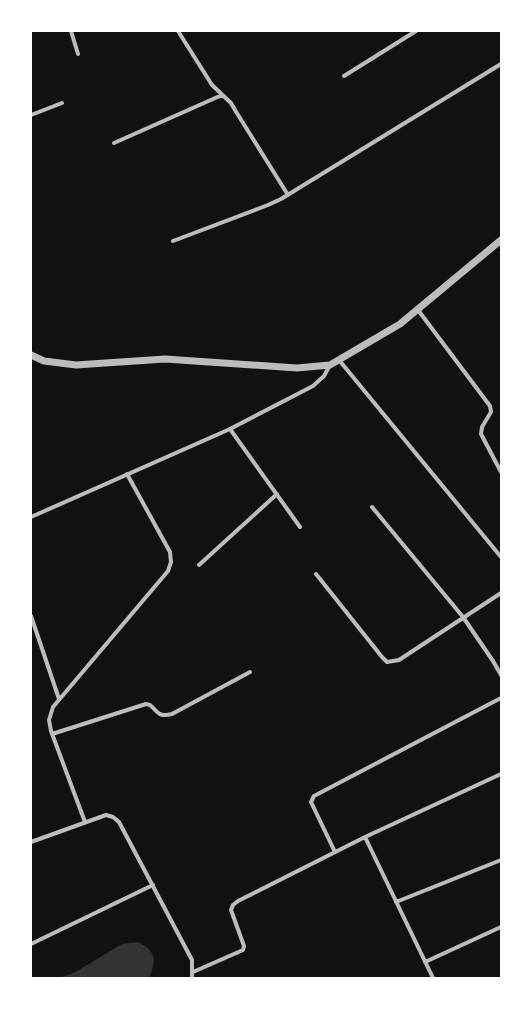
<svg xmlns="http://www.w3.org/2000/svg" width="532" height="1009" font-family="'PT Serif',serif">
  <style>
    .water { fill: #333 }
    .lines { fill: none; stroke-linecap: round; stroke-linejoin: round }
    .minor { stroke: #bcbcbc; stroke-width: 4 }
    .tertiary { stroke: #bcbcbc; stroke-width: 7 }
  </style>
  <rect width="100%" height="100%" fill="#111"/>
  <path class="water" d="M138,942C156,951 157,960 149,978H58L74,973L122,944Z"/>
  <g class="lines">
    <path class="minor" d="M71,31L78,54
      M178,31L212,85L231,103L235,110L288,195
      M344,76L416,31
      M31,115L62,103
      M114,143L222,95
      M173,241L268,205L281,199L501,64
      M418,310L490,406L491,412L482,427L481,434L501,472
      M339,360L501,557
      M230,429L300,527
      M372,507L463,617L493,661L501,675
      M31,517L230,429L313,386L324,376L330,365
      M199,565L277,494
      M316,574L382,657L387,662L399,660L501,593
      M31,616L59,699
      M52,734L146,704L150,705C159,713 158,717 172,714L250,672
      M85,822L51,731L49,720L53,707L168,571L171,562L170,552L127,474
      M365,837L433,978
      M31,842L106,815L113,817L119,822L192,960V978
      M335,852L311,802L314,796L501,698
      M396,902L501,860
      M31,944L153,885
      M425,962L501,927
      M193,972L243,950L244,946L231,910L233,905L238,901L365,837L501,774"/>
    <path class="tertiary" d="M31,355L44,361L76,365L165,359L297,368L330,365L400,324L501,240"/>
  </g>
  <rect width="532" height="1009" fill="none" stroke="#ffffff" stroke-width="64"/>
</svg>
